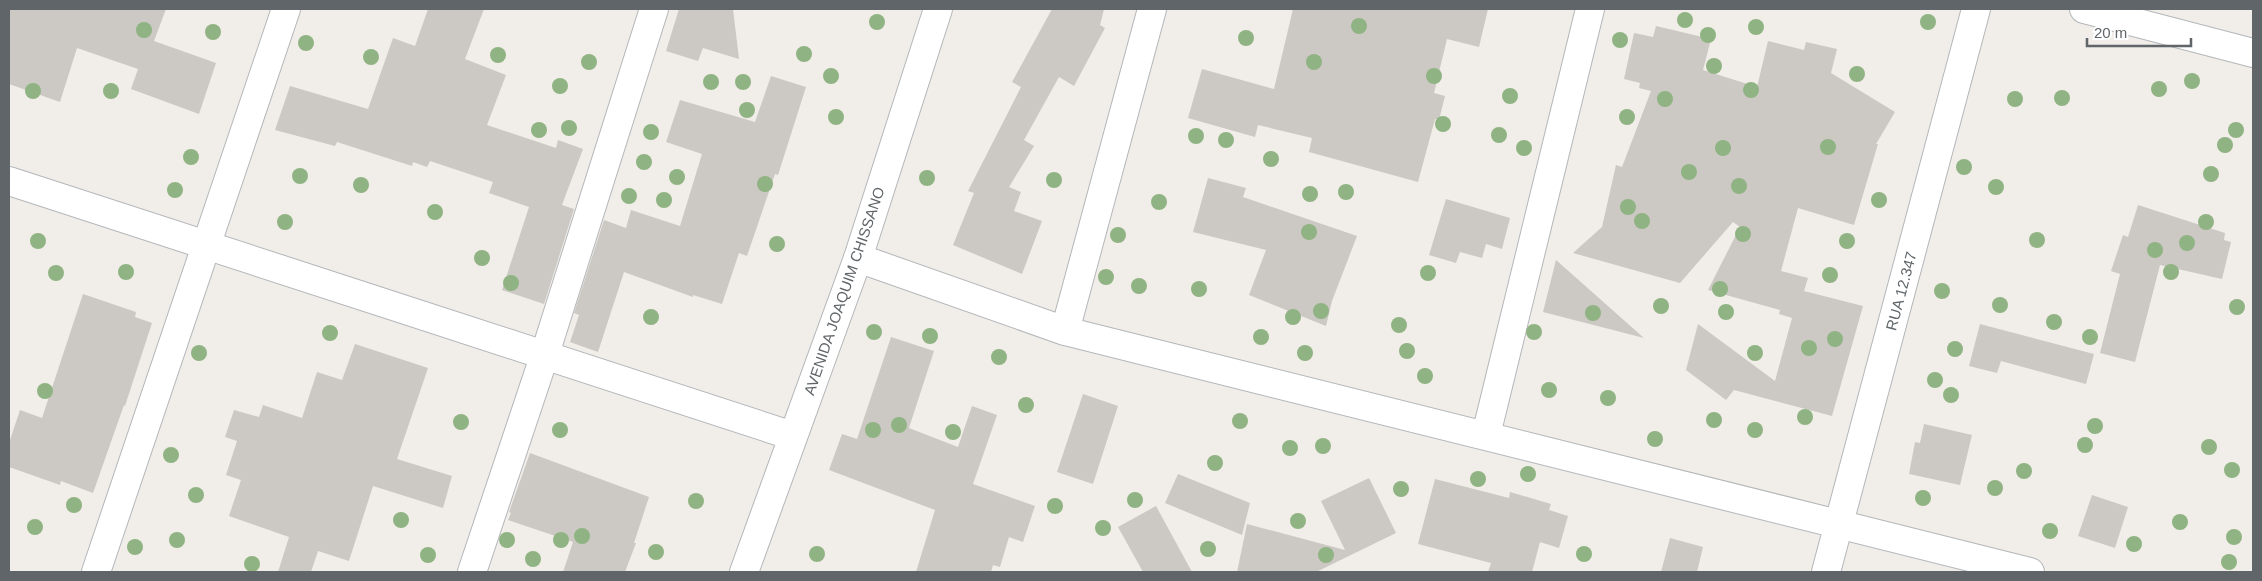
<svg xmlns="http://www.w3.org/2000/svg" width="2262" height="581" font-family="Arial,sans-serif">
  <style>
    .building { fill: #ccc8c4 }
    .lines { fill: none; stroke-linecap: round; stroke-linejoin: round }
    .minor-casing { stroke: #b3b7ba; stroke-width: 30 }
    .tertiary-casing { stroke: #b3b7ba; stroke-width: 30 }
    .minor { stroke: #fff; stroke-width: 28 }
    .tertiary { stroke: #fff; stroke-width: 28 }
    .tree { fill: #90b383 }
    .labels { text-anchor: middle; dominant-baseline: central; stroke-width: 4.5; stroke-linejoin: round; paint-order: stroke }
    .street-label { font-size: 15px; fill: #5f6568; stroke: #fff }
  </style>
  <rect width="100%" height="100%" fill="#f1ede8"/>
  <path class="building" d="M9,9H166L154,41L216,63L199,114L131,89L138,69L77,48L60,102L9,84Z
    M428,9H484L465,59L506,75L487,125L556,148L558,140L583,149L562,205L574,209L544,304L502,290L529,207L489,193L493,182L430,161L427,167L413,162L412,166L337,142L335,146L275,130L290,86L368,109L393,38L415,46Z
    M679,9H733L739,59L703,48L698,61L666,51Z
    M1052,9H1104L1100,25L1105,28L1074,86L1059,77L1024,140L1034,146L1009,187L1021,192L1014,211L1042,221L1022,274L953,245L974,193L968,191L1021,87L1012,82Z
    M1293,9H1488L1479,47L1447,39L1434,93L1445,96L1439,120L1435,119L1418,182L1309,152L1312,138L1258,125L1255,137L1188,118L1202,69L1274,89Z
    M1656,26L1711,39L1703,70L1757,87L1768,41L1804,50L1806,42L1837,49L1831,73L1895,112L1876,144H1878L1854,225L1798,208L1781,271L1808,278L1804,291L1863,306L1832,416L1734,390L1726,400L1686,370L1698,324L1775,381L1792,318L1779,314L1780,310L1708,290L1740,227L1733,222L1680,283L1573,253L1602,227L1616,165L1622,167L1651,91L1639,88L1640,83L1624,79L1634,33L1653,37Z
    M771,76L806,87L778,175L775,174L747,256L739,253L722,304L693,295V297L624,272L598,352L570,342L579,315L574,313L604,220L626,228L631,210L680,226L702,154L666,142L680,100L755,122Z
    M1208,178L1246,188L1243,197L1357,236L1332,301L1326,326L1249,295L1266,250L1193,232Z
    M1446,199L1510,218L1502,249L1486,244L1482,258L1460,252L1456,263L1429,255Z
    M2138,205L2225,233L2224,240L2231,242L2222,279L2160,265L2135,362L2100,353L2120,274L2111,271L2123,235L2128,237Z
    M1556,260L1644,338L1543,312Z
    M83,294L136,312L135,317L152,323L125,406L124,405L93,493L61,481L60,485L9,467V443L20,410L42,418Z
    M1980,324L2094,354L2086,384L2001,361L1997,373L1969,366Z
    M891,337L934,351L909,428L958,447L972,406L997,415L973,484L1035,506L1023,542L1009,537L1000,567L993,565L991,572H916L935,510L829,470L842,434L857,439Z
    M355,344L428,368L397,459L452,476L443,508L373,486L349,561L318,551L311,572H278L289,537L229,516L241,480L226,475L237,441L225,437L234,410L259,417L263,405L302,418L317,372L342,380Z
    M1083,394L1118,406L1093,484L1057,472Z
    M1924,424L1972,435L1960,485L1909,474L1915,442L1920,443Z
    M530,453L649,497L634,543H636L625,572H563L573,542L508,520L511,513L509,512Z
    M1178,474L1250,503L1242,535L1165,503Z
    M1369,478L1396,533L1316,572H1237L1247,524L1345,550L1321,501Z
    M1435,479L1509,498L1510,492L1551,504L1549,510L1568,516L1559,548L1540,542L1532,572H1488L1491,563L1418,544Z
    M2092,495L2128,507L2115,548L2078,536Z
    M1156,506L1192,572H1143L1118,527Z
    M1670,538L1703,547L1697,572H1661Z"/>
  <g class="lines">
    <defs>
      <path id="minor" d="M2084,9L2253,53
        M9,181C271,264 531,353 793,436
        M858,258L1065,331L2030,572
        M1065,331L1152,9
        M1486,435L1590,9
        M96,572L286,9
        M472,572L544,357L654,9
        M1826,572L1976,9"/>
      <path id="tertiary" d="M744,572L858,258L938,9"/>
    </defs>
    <use href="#minor" class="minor-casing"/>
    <use href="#tertiary" class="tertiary-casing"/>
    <use href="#minor" class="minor"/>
    <use href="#tertiary" class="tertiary"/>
  </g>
  <g class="tree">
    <circle cx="1685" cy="20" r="8"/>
    <circle cx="877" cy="22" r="8"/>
    <circle cx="1928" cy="22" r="8"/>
    <circle cx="1359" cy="26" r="8"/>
    <circle cx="1756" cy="27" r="8"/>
    <circle cx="144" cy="30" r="8"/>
    <circle cx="213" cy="32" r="8"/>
    <circle cx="1708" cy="35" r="8"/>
    <circle cx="1246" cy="38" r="8"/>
    <circle cx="1620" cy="40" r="8"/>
    <circle cx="306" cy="43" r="8"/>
    <circle cx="804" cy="54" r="8"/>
    <circle cx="498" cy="55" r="8"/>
    <circle cx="371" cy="57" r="8"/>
    <circle cx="589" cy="62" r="8"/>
    <circle cx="1314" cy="62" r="8"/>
    <circle cx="1714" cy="66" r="8"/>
    <circle cx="1857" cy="74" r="8"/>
    <circle cx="831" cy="76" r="8"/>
    <circle cx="1434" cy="76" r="8"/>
    <circle cx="2192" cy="81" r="8"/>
    <circle cx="711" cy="82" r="8"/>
    <circle cx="743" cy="82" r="8"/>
    <circle cx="560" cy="86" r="8"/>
    <circle cx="2159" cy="89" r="8"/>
    <circle cx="1751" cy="90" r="8"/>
    <circle cx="33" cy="91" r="8"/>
    <circle cx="111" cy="91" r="8"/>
    <circle cx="1510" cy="96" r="8"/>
    <circle cx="2062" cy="98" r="8"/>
    <circle cx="1665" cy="99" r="8"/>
    <circle cx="2015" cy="99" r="8"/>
    <circle cx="747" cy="110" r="8"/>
    <circle cx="836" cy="117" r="8"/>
    <circle cx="1627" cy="117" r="8"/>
    <circle cx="1443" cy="124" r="8"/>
    <circle cx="569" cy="128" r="8"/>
    <circle cx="539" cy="130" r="8"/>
    <circle cx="2236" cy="130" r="8"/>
    <circle cx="651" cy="132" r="8"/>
    <circle cx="1499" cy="135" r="8"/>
    <circle cx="1196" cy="136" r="8"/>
    <circle cx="1226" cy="140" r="8"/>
    <circle cx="2225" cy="145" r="8"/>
    <circle cx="1828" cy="147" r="8"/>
    <circle cx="1524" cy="148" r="8"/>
    <circle cx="1723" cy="148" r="8"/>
    <circle cx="191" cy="157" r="8"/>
    <circle cx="1271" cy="159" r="8"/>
    <circle cx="644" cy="162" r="8"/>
    <circle cx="1964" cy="167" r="8"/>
    <circle cx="1689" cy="172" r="8"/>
    <circle cx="2211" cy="174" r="8"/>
    <circle cx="300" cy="176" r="8"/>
    <circle cx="677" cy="177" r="8"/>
    <circle cx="927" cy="178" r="8"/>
    <circle cx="1054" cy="180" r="8"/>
    <circle cx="765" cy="184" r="8"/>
    <circle cx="361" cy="185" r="8"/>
    <circle cx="1739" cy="186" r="8"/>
    <circle cx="1996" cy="187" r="8"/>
    <circle cx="175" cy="190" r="8"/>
    <circle cx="1346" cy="192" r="8"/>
    <circle cx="1310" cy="194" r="8"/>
    <circle cx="629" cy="196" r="8"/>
    <circle cx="664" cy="200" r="8"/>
    <circle cx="1879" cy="200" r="8"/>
    <circle cx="1159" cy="202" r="8"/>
    <circle cx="1628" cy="207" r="8"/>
    <circle cx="435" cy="212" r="8"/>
    <circle cx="1642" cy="221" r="8"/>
    <circle cx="285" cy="222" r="8"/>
    <circle cx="2206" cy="222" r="8"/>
    <circle cx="1309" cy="232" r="8"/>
    <circle cx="1743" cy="234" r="8"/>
    <circle cx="1118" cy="235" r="8"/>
    <circle cx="2037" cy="240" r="8"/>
    <circle cx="38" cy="241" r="8"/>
    <circle cx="1847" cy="241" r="8"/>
    <circle cx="2187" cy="243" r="8"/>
    <circle cx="777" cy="244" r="8"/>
    <circle cx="2155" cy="250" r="8"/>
    <circle cx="482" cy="258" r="8"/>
    <circle cx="126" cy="272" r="8"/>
    <circle cx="2171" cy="272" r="8"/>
    <circle cx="56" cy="273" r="8"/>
    <circle cx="1428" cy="273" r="8"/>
    <circle cx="1830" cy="275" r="8"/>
    <circle cx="1106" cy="277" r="8"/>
    <circle cx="511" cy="283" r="8"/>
    <circle cx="1139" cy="286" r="8"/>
    <circle cx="1199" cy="289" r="8"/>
    <circle cx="1720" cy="289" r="8"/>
    <circle cx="1942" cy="291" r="8"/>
    <circle cx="2000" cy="305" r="8"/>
    <circle cx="1661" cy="306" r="8"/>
    <circle cx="2237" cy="307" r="8"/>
    <circle cx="1321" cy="311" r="8"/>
    <circle cx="1726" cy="312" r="8"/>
    <circle cx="1593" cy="313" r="8"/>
    <circle cx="651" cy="317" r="8"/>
    <circle cx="1293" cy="317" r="8"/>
    <circle cx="2054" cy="322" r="8"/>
    <circle cx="1399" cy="325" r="8"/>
    <circle cx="874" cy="332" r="8"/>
    <circle cx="1534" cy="332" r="8"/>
    <circle cx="330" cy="333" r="8"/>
    <circle cx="930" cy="336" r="8"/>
    <circle cx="1261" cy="337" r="8"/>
    <circle cx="2090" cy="337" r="8"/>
    <circle cx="1835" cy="339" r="8"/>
    <circle cx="1809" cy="348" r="8"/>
    <circle cx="1955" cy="349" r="8"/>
    <circle cx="1407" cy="351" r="8"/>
    <circle cx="199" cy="353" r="8"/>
    <circle cx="1305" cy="353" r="8"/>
    <circle cx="1755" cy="353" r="8"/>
    <circle cx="999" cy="357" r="8"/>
    <circle cx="1425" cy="376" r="8"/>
    <circle cx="1935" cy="380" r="8"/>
    <circle cx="1549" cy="390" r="8"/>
    <circle cx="45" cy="391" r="8"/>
    <circle cx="1951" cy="395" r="8"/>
    <circle cx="1608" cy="398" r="8"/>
    <circle cx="1026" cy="405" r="8"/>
    <circle cx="1805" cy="417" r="8"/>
    <circle cx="1714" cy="420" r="8"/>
    <circle cx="1240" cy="421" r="8"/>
    <circle cx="461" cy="422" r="8"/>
    <circle cx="899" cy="425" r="8"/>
    <circle cx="2095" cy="426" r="8"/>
    <circle cx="560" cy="430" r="8"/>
    <circle cx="873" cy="430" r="8"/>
    <circle cx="1755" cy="430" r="8"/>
    <circle cx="953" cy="432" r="8"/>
    <circle cx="1655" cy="439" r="8"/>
    <circle cx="2085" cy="445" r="8"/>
    <circle cx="1323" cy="446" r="8"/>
    <circle cx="2209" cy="447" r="8"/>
    <circle cx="1290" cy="448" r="8"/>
    <circle cx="171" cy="455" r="8"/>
    <circle cx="1215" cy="463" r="8"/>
    <circle cx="2232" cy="470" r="8"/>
    <circle cx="2024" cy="471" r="8"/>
    <circle cx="1528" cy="474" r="8"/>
    <circle cx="1478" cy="479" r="8"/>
    <circle cx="1995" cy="488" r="8"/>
    <circle cx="1401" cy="489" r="8"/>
    <circle cx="196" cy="495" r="8"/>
    <circle cx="1923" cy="498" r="8"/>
    <circle cx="1135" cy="500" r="8"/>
    <circle cx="696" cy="501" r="8"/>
    <circle cx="74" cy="505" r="8"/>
    <circle cx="1055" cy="506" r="8"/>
    <circle cx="401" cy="520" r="8"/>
    <circle cx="1298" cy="521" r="8"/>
    <circle cx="2180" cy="522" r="8"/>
    <circle cx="35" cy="527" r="8"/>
    <circle cx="1103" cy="528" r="8"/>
    <circle cx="2050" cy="531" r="8"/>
    <circle cx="582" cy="536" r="8"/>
    <circle cx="2234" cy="537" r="8"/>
    <circle cx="177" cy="540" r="8"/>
    <circle cx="507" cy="540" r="8"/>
    <circle cx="561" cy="540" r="8"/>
    <circle cx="2134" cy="544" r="8"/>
    <circle cx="135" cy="547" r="8"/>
    <circle cx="1208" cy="549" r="8"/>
    <circle cx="656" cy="552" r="8"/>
    <circle cx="817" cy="554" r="8"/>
    <circle cx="1584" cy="554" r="8"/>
    <circle cx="428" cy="555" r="8"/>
    <circle cx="1326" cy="555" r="8"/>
    <circle cx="533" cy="559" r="8"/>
    <circle cx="2229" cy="562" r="8"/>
    <circle cx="252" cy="564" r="8"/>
  </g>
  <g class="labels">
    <g class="street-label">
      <text transform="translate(844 291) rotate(-71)">AVENIDA JOAQUIM CHISSANO</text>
      <text transform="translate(1901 291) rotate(-75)">RUA 12.347</text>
    </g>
  </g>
  <rect width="2262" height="581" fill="none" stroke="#5f6568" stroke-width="20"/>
  <path d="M2087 38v8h104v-8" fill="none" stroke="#5f6568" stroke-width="2.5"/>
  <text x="2094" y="38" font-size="15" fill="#5f6568" stroke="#ffffff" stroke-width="4" paint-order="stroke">20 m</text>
</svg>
